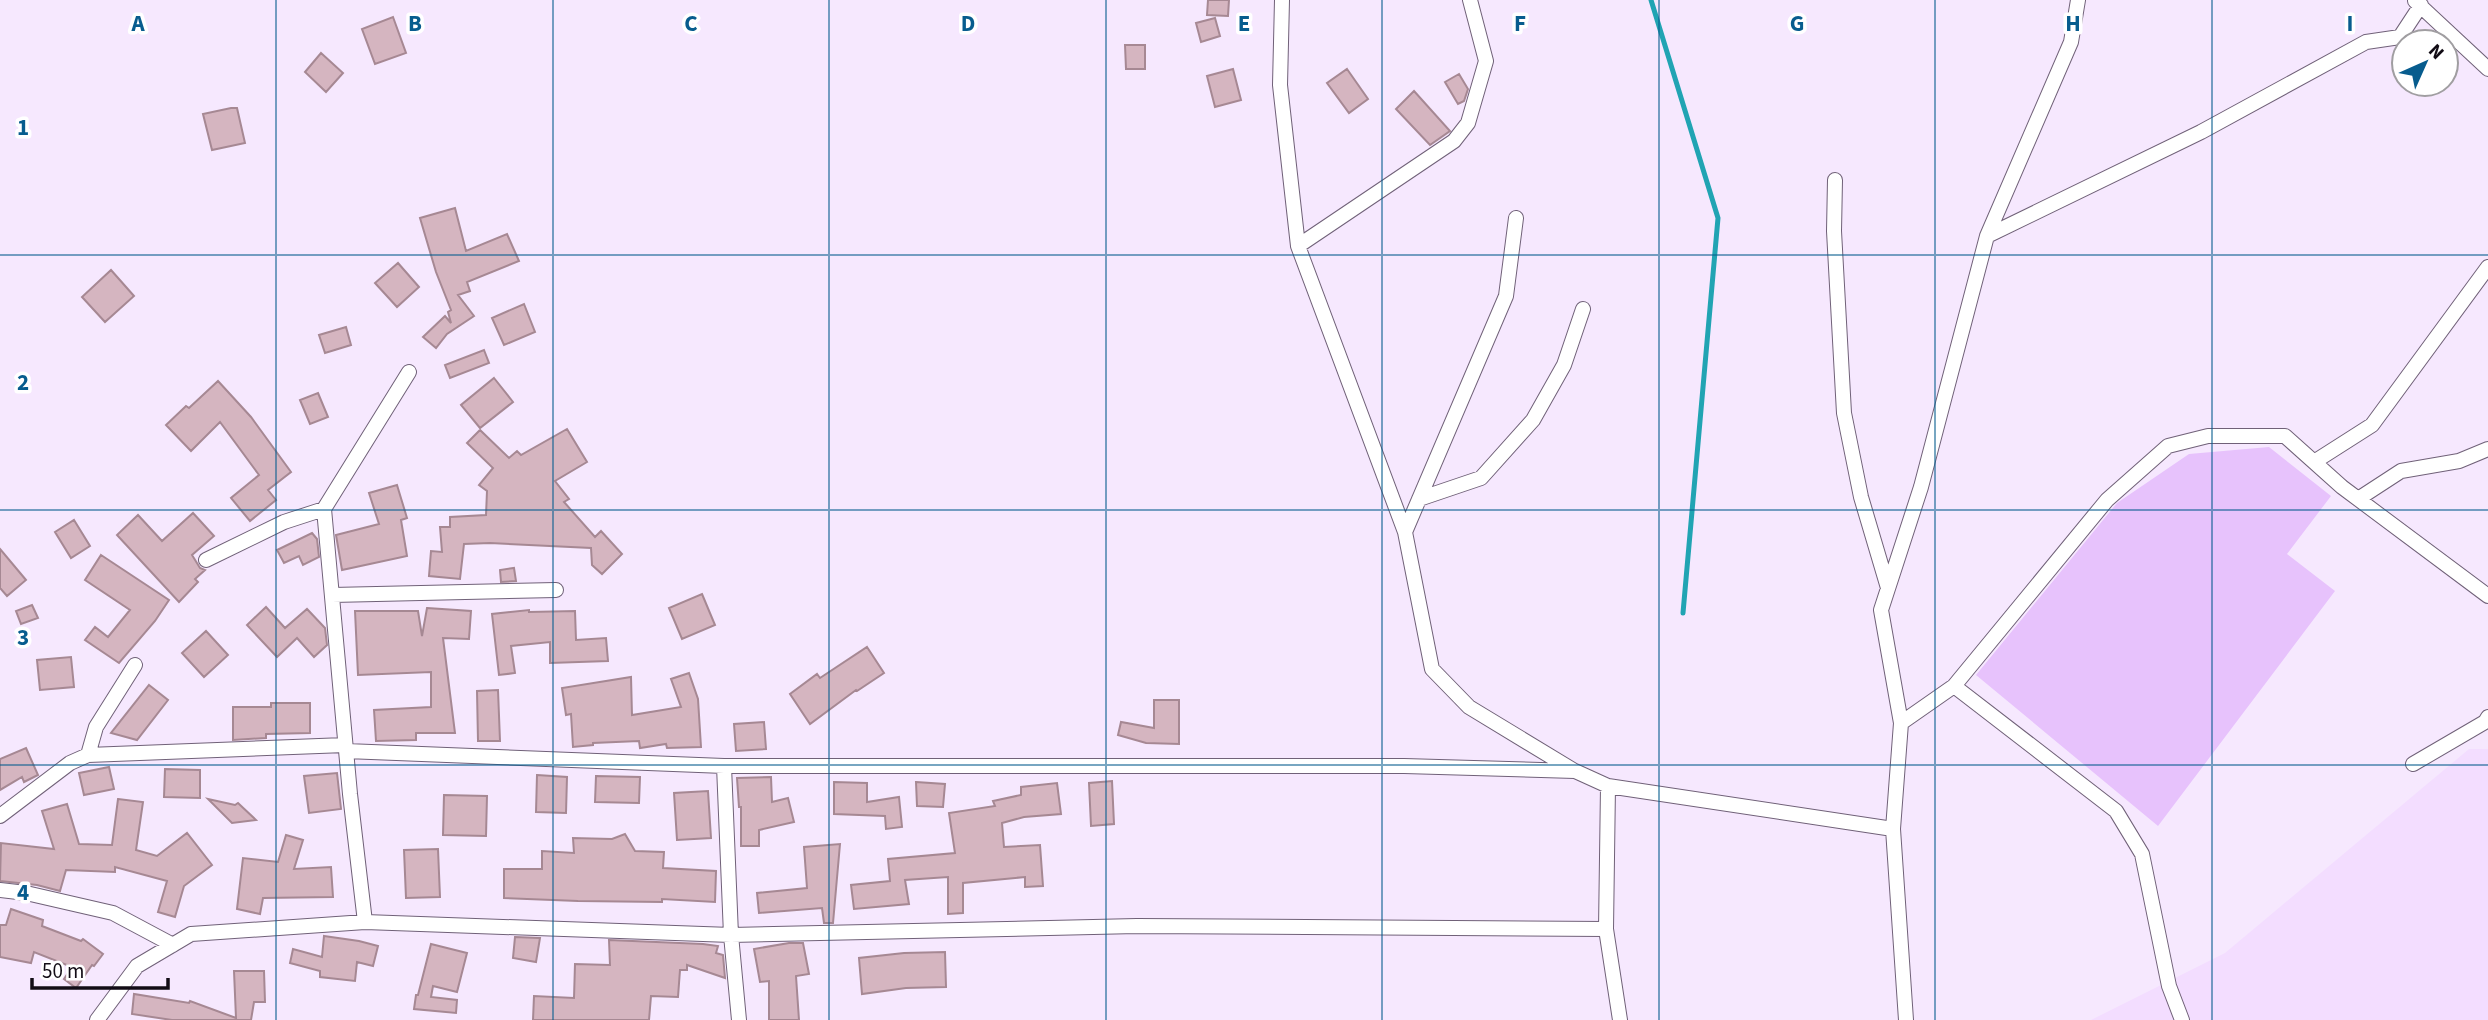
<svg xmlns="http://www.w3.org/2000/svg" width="2488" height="1020" font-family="'Source Sans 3',sans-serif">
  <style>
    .built { fill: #f3ddff }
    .green { fill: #e7c2fc }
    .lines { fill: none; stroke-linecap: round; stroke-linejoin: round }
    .stream { stroke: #21a4b3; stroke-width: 5 }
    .building { fill: #d5b5c0; stroke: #a68893; stroke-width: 2 }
    .street-casing { stroke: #706178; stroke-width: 16 }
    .street { stroke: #fff; stroke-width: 14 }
    .grid { fill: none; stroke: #075c8e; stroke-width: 2; stroke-opacity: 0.55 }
    .grid-label { font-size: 23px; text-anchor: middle; font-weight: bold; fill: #075c8e; stroke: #fff; stroke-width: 7; stroke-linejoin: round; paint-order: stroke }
  </style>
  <rect width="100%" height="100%" fill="#f6e8fe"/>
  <path class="built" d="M2469,749H2488V1020H2091L2225,953Z"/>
  <path class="green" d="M2269,447L2331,496L2287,554L2335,591L2158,826L1976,675L2117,503L2189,454Z"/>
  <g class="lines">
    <path class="stream" d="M1651,0L1718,218L1683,613"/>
  </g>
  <path class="building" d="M1208,0H1229L1228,16L1207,15Z
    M393,17L406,53L375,64L362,29Z
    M1215,18L1220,36L1201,42L1196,23Z
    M1125,45H1145V69H1126Z
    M321,53L343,73L326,92L305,72Z
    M1233,69L1241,100L1215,107L1207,76Z
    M1347,69L1368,99L1349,113L1327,83Z
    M1459,74L1468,89L1464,101L1458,104L1445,82Z
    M1414,91L1450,131L1430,145L1396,109Z
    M231,108H237L245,143L212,150L203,114Z
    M455,208L466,251L507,234L519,261L467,282L470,291L458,295L474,316L447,334L436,348L423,337L445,316L451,323L448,312L451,310L436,272L420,218Z
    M398,263L419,287L397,307L375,283Z
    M111,270L134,296L105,322L82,297Z
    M524,304L535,332L504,345L492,318Z
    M346,327L351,345L325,353L319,335Z
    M484,350L489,363L450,378L445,365Z
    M494,378L513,402L480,428L461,405Z
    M218,381L251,417L291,472L268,490L276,500L250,521L231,498L259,475L220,422L191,451L166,425L186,406L189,408Z
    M318,393L328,417L310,424L300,400Z
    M567,429L587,462L555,481L569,499L564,502L595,537L601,531L622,554L602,574L592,565L591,548L490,543L464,544L460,579L429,576L431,551L442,552L440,527H450V517L486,515L487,491L479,485L493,468L467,443L480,430L509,458L517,451L521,455Z
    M397,485L407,518L401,520L407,556L342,570L336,535L379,524L369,493Z
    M193,513L214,536L192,555L200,568L205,570L195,579L198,582L179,602L117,535L138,515L162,541Z
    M74,520L90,546L71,558L55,532Z
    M312,533L317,539L319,557L303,565L299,556L284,563L277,550Z
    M0,549L26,580L7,596L0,588Z
    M101,555L169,600L155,621L119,663L85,640L95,627L108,637L130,610L85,580Z
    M514,568L516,581L501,582L500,570Z
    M702,594L715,625L682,639L669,608Z
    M32,605L38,618L21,624L16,611Z
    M266,607L285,628L307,609L325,628L327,645L314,657L297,638L277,657L247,625Z
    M427,608L471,611L469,639L443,638L455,733H416V740L376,741L374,710L431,707V672L358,675L355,611H418L422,636Z
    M529,610V612L575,611L576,640L606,638L608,661L550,663V642L511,646L515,673L499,675L492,614Z
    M206,631L228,655L204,677L182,653Z
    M867,647L884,673L857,691L856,690L810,724L790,694L817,674L820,678Z
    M71,657L74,687L40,690L37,660Z
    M689,673L698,699L701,747L667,748L666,744L640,748L639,741L593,743V745L573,747L571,714L566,715L562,688L631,677L632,715L681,707L671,679Z
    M149,685L168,700L137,740L111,733Z
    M498,690L500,741H478L477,691Z
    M1154,700H1179V744L1146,743L1118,735L1121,722L1154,728Z
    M271,703H310V733L266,734V738L233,740V707H271Z
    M764,722L766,749L736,751L734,724Z
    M26,748L38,775L24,782L22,777L0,790V759Z
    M109,767L114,789L84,795L79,773Z
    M165,769L200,770V798L164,797Z
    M337,773L341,809L309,813L304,776Z
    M537,775L567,777L566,813L536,812Z
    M596,776L640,777L639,803L595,802Z
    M771,777L772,802L788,798L794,822L759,830V846H741V807H739L737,778Z
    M1112,781L1114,824L1091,826L1089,783Z
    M834,782L867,783V802L899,797L902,827L886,829L885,816L834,814Z
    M916,782L945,784L943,807L917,806Z
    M1057,783L1061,814L1024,817L1002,823L1004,847L1040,845L1043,886L1025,887V877L963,883V913L948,914V877L905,880L909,904L854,909L851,885L890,881L888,859L955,853L949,813L995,806L993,801L1021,795V787Z
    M708,791L711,838L677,840L674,793Z
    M444,795L487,796L486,836L443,835Z
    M118,799L143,802L136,850L157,856L187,833L212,865L184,886L175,917L158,912L167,881L115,867V872L66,870L60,891L37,885L0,881L1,843L54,849L42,811L67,804L79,844L112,845Z
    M208,799L235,805L238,803L256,820L232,823Z
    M625,834L635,851L664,852L663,868L716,871L715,902L662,899V902L578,901L504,898V869H542V851L574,853L573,838L612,839Z
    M286,835L303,840L294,869L331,867L333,897L263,898L260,914L237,909L243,858L278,862Z
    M840,844L833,923H824L822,908L759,913L757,893L807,888L804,847Z
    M438,849L440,897L406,898L404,850Z
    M11,909L43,920L42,926L81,941L83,939L103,954L94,966L92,965L76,988L64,979L72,967L34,952L31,963L0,957V925H6Z
    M324,936L359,941L378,946L373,966L357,962L355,981L320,977V971L290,963L293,949L322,957Z
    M515,937L540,938L536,962L513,958Z
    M609,940L703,944L718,946L716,953L723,955L725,978L687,965V970H680L678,997L651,996L649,1020H533L534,996L574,998L575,964L610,965Z
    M789,943H803L809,974L796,976L799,1020H769V981L760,982L754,949Z
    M431,944L467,953L457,992L433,986L431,997L457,1000L456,1013L414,1009L416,995H418Z
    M945,952L946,987L906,988L862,994L859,958L904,953Z
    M234,971H264L265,1002H254L251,1020H172L132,1014L134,994L189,1003L190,1001L236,1018Z"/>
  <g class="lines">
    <defs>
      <path id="street" d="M1282,0L1280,85L1298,246L1405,532L1432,669L1469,707L1573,770
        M2415,1L2488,69
        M1835,180L1834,231L1844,413L1861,497L1888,588
        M1987,236L2201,132L2366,42L2400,37L2421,5
        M1298,246L1454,141L1468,123L1486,61L1470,0
        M2314,462L2372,425L2488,267
        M1419,499L1481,478L1533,420L1564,365L1583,309
        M2358,499L2401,471L2459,461L2488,449
        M1405,532L1506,296L1516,218
        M206,560L284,522L324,509
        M332,595L556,590
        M1954,686L2116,811L2142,854L2169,986L2182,1020
        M1901,723L1954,686L2107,500L2168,446L2208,436H2285L2342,487L2488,596
        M346,751L724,766H1404L1575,771L1608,786L1893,829
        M88,755L96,727L135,665
        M2413,764L2485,722L2488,717
        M724,766L731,935L739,1020
        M1608,786L1606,929L1620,1020
        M0,816L70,763L88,755L345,745
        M0,890L26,893L113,913L173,945
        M365,922L350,794L324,509L409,372
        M97,1020L137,966L191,934L365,922L731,935L1137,926L1606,929
        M1906,1020L1893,829L1901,723L1881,610L1921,487L1987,236L2071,42L2078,0"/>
    </defs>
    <use href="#street" class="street-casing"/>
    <use href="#street" class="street"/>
  </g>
  <path class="grid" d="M276,0V1020M553,0V1020M829,0V1020M1106,0V1020M1382,0V1020M1659,0V1020M1935,0V1020M2212,0V1020M0,255H2488M0,510H2488M0,765H2488"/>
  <g class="grid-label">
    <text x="138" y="31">A</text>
    <text x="415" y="31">B</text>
    <text x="691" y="31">C</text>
    <text x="968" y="31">D</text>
    <text x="1244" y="31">E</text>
    <text x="1520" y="31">F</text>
    <text x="1797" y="31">G</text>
    <text x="2073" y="31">H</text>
    <text x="2350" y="31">I</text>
    <text x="23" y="135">1</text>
    <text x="23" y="390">2</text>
    <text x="23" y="645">3</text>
    <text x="23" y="900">4</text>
  </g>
  <g transform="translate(2425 63) rotate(45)"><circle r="33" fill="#ffffff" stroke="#a09ea1" stroke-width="2"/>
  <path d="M0-5L12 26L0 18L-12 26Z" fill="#075c8e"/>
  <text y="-10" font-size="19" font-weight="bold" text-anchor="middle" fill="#120c15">N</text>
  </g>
  <path d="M32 978v10h136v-10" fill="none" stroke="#120c15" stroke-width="3.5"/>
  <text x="42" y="978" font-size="21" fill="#120c15" stroke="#ffffff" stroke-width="5" paint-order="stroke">50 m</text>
</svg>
